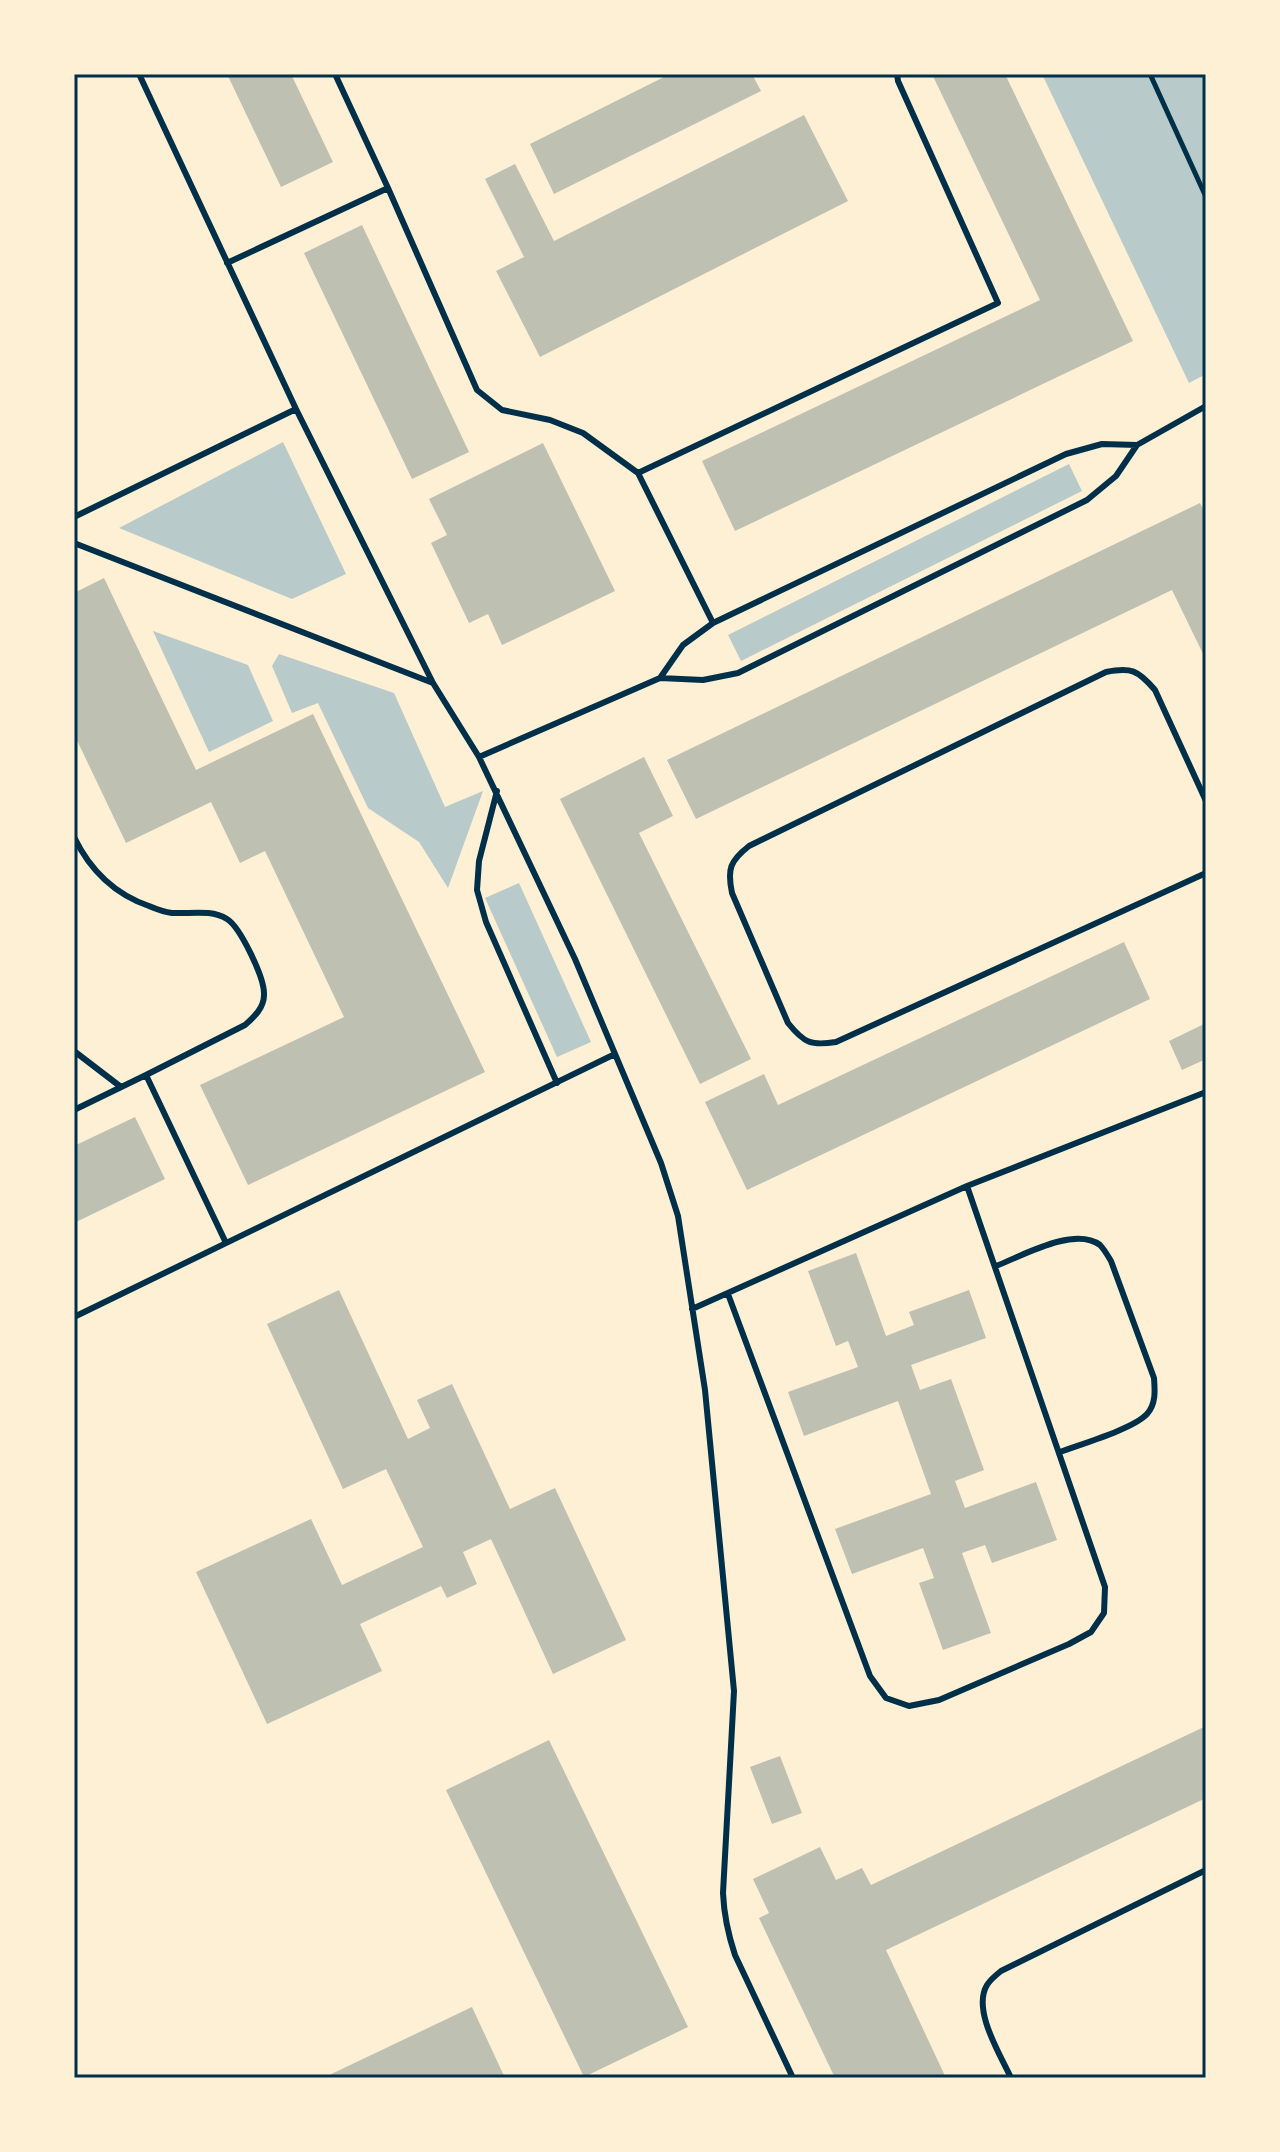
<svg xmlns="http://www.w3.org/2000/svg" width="1280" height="2152" font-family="Inter,sans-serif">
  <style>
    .green { fill: #b9caca }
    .building { fill: #bec0b2 }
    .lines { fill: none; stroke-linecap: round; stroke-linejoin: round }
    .path { stroke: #003049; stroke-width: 5 }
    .service { stroke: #003049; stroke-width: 6 }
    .neatline { fill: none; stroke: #003049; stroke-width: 3 }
  </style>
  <rect width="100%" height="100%" fill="#fdf0d5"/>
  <path class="green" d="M1042,74H1206V374L1189,383Z
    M283,442L346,574L292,599L119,528Z
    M1069,464L1082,491L741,661L728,635Z
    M153,631L248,665L273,721L209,752Z
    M279,654L394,693L445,807L483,791L448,888L419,842L368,808L318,703L292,713L272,666Z
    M519,883L591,1042L557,1057L485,898Z"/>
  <path class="building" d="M227,74H291L333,162L281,187Z
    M670,74H752L761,91L554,194L530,144Z
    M932,74H1005L1133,341L735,531L702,461L1040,300Z
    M804,115L848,201L540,357L496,271L524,257L485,179L515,164L554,241Z
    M362,225L469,452L412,479L304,253Z
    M543,443L615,591L502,645L488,614L469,623L431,543L447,535L429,499Z
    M1200,503L1206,514V660L1172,590L696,819L667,760Z
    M104,578L196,770L313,714L485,1072L248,1185L200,1085L344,1017L265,851L240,863L211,802L126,843L74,734V593Z
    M644,757L673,816L639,833L751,1059L700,1084L560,799Z
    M1124,942L1150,999L747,1190L705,1102L764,1074L778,1105Z
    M1206,1023V1059L1182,1070L1169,1041Z
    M135,1117L165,1179L74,1223V1146Z
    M856,1253L886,1336L914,1325L909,1312L969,1290L986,1338L911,1365L920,1390L951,1379L984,1470L955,1481L965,1508L1036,1482L1057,1540L992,1563L985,1545L962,1553L991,1633L943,1650L919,1583L934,1578L923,1548L852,1574L835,1529L931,1494L898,1401L804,1436L788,1392L858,1367L848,1341L836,1346L808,1271Z
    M339,1290L408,1439L430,1428L417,1400L452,1384L510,1509L555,1488L626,1640L553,1674L491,1539L463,1552L477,1584L447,1598L441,1586L360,1624L382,1671L267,1724L196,1572L311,1519L342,1585L423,1547L386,1469L343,1489L267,1324Z
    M1206,1726V1798L886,1950L946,2078H835L759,1918L769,1913L753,1879L820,1847L836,1880L862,1868L871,1885Z
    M549,1740L688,2027L584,2077L446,1790Z
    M780,1756L802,1813L772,1824L750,1767Z
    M472,2007L505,2078H323Z"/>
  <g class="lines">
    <path class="path" d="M1150,74L1206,197"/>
    <path class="service" d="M139,74L296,409L433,683L479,757L660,678L683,645L713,623L1066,454L1102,444L1137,445
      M335,74L388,188
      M227,263L388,188L477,390L502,410L550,420L583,433L638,473L713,623
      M638,473L998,303L898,81L897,74
      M74,517L296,409
      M74,543L433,683
      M660,678L703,680L738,673L1087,500L1116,476L1137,445L1206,406
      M479,757L575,959L661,1163L678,1216L705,1390L734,1691L723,1893C724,1916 728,1934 735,1955L793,2078
      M497,791L479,861L477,890L486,922L557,1083
      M1206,801L1155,690C1138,670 1131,667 1106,672L749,846C730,861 727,869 732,893L788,1023C804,1043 811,1046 836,1042L1206,873
      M74,837C90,870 114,894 149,906C156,909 164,912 172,913C190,914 211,909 227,919C240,927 265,978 264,995C264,1008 254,1017 245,1025L146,1075L226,1243
      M74,1051L121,1087
      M74,1110L146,1075
      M996,1266C1022,1256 1074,1226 1100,1245C1104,1249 1108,1256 1111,1261L1154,1378C1155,1391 1156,1404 1147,1414C1133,1429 1081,1444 1060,1452
      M728,1294L870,1676L886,1698L909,1706L939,1700L1069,1644L1091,1632L1104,1613L1105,1587L967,1186
      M692,1309L967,1186L1206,1092
      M74,1317L615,1054
      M1011,2078C1000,2054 972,2010 987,1985C990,1980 996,1975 1001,1971L1206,1870"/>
  </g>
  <rect width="1280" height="2152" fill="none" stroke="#fdf0d5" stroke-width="152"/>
  <rect x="76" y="76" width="1128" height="2000" class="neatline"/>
</svg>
